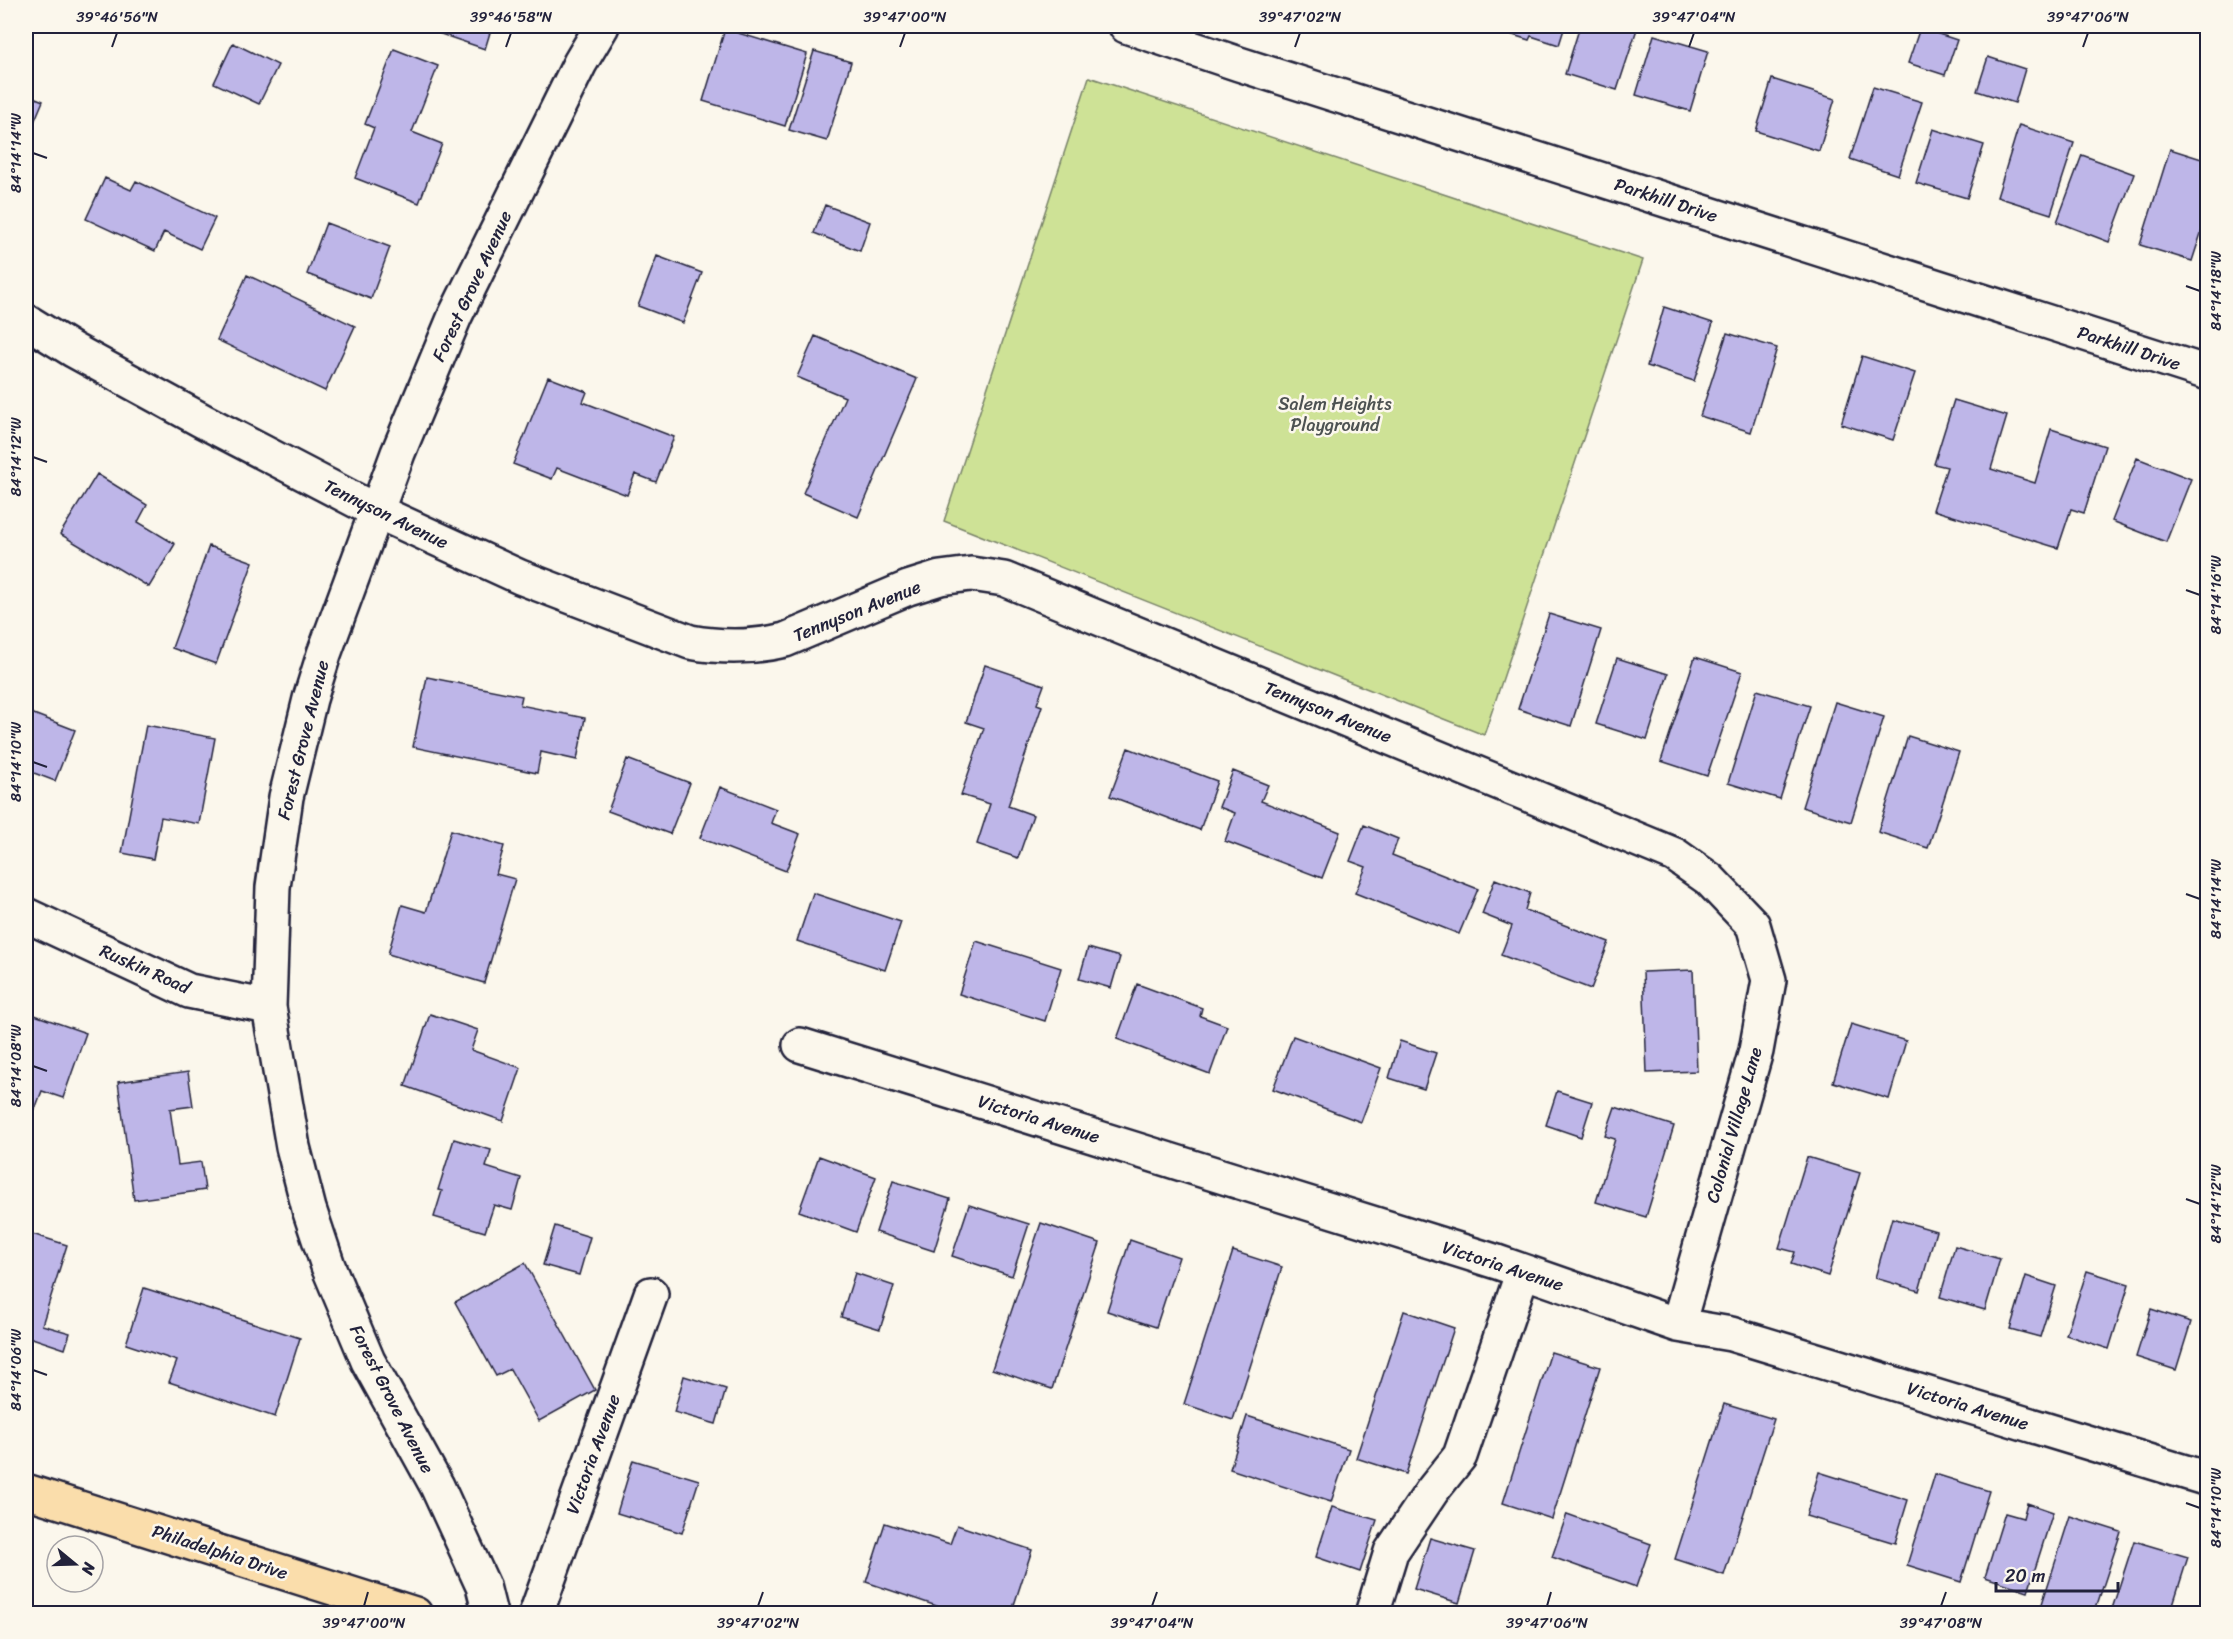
<svg xmlns="http://www.w3.org/2000/svg" width="2233" height="1639" font-family="Sriracha,sans-serif">
  <style>
    .green { fill: #cee296; stroke: #788268; stroke-width: 1.5 }
    .building { fill: #beb6e8; stroke: #22223b; stroke-width: 1.5 }
    .lines { fill: none; stroke-linecap: round; stroke-linejoin: round }
    .minor-casing { stroke: #22223b; stroke-width: 38 }
    .major-casing { stroke: #22223b; stroke-width: 38 }
    .minor { stroke: #fbf7ec; stroke-width: 33 }
    .major { stroke: #faddab; stroke-width: 33 }
    .ticks { fill: none; stroke: #22223b; stroke-width: 2 }
    .labels { text-anchor: middle; dominant-baseline: central; stroke-width: 5; stroke-linejoin: round; paint-order: stroke }
    .street-label { font-size: 18px; fill: #22223b; stroke: #fbf7ec }
    .park-label { font-size: 18px; fill: #4d5252; stroke: #fbf7ec }
    .neatline { fill: none; stroke: #22223b; stroke-width: 2 }
    .ticks-label { font-size: 15px; text-anchor: middle; fill: #22223b }
  </style>
  <rect width="100%" height="100%" fill="#fbf7ec"/>
  <filter id="ink" filterUnits="userSpaceOnUse"><feTurbulence type="fractalNoise" baseFrequency=".0167" numOctaves="2"/><feDisplacementMap in="SourceGraphic" scale="12" xChannelSelector="R" yChannelSelector="G"/><feConvolveMatrix kernelMatrix="1 2 1 2 8 2 1 2 1" color-interpolation-filters="sRGB"/></filter>
  <g filter="url(#ink)">
    <path class="green" d="M1089,77L1643,260L1484,735L944,521Z"/>
    <path class="building" d="M433,26H492L485,49L432,31Z
      M1484,26H1565L1559,45L1531,36L1529,40Z
      M1580,26H1627L1637,29L1617,90L1565,74Z
      M1920,28L1957,40L1945,75L1908,63Z
      M725,29L807,54L785,126L703,101Z
      M1654,35L1708,51L1690,111L1636,95Z
      M233,43L278,65L259,104L214,83Z
      M394,49L438,66L412,132L442,144L419,203L355,178L374,128L365,124Z
      M814,51L851,62L827,141L789,130Z
      M1988,57L2025,69L2015,103L1977,91Z
      M1772,79L1835,99L1819,151L1756,131Z
      M1873,87L1922,102L1898,175L1850,159Z
      M26,94L43,101L26,141Z
      M2019,125L2074,143L2051,214L1997,197Z
      M1933,129L1984,145L1967,198L1916,183Z
      M2170,149L2208,161V212L2192,261L2140,245Z
      M2082,155L2134,174L2109,242L2057,222Z
      M105,178L131,190L136,181L215,218L200,249L164,232L155,251L86,219Z
      M825,205L870,222L860,251L814,233Z
      M326,223L390,247L371,299L307,274Z
      M657,256L702,273L683,323L638,306Z
      M247,275L355,326L325,391L217,340Z
      M1664,307L1713,323L1694,381L1647,366Z
      M1727,333L1777,348L1751,432L1700,416Z
      M815,336L917,379L858,517L803,493L845,397L797,377Z
      M1862,356L1915,373L1893,440L1841,424Z
      M548,377L587,392L583,402L674,437L656,482L635,474L627,495L557,468L552,479L513,464Z
      M1954,400L2007,416L1991,469L2035,483L2051,429L2105,446L2084,513L2071,509L2058,548L1933,510L1947,467L1934,464Z
      M2137,458L2191,479L2166,542L2112,521Z
      M97,474L147,505L138,522L175,544L149,587L60,534Z
      M209,546L253,562L216,664L172,648Z
      M1549,614L1601,630L1571,726L1518,709Z
      M1695,657L1742,672L1707,776L1661,761Z
      M1617,658L1668,674L1647,740L1596,724Z
      M985,665L1044,685L1037,704L1042,706L1008,806L1033,815L1018,858L977,844L990,804L961,795L984,728L966,722Z
      M427,677L522,696L520,705L585,718L577,760L541,752L537,773L413,747Z
      M1757,690L1810,706L1780,799L1728,783Z
      M1835,702L1884,717L1851,822L1802,807Z
      M26,711L75,730L55,781L26,770Z
      M146,725L215,738L199,824L161,817L153,859L122,853Z
      M1908,736L1959,752L1928,848L1878,832Z
      M1128,748L1217,781L1200,830L1110,796Z
      M627,759L690,783L670,834L608,811Z
      M1233,771L1268,785L1261,801L1340,832L1322,878L1225,841L1235,813L1219,807Z
      M720,787L776,809L771,823L800,834L786,871L700,838Z
      M1364,825L1398,839L1392,855L1478,889L1459,934L1355,893L1366,867L1350,861Z
      M451,830L504,846L496,874L515,879L484,983L388,954L402,905L426,912Z
      M1495,879L1530,893L1525,910L1609,942L1591,989L1501,955L1512,926L1482,914Z
      M813,893L901,922L885,970L797,941Z
      M976,941L1061,968L1045,1021L959,994Z
      M1088,948L1120,957L1111,988L1079,979Z
      M1693,970L1697,1071L1647,1073L1643,972Z
      M1137,984L1202,1008L1200,1016L1227,1026L1210,1074L1117,1039Z
      M26,1012L86,1033L63,1098L42,1091L35,1109L26,1106Z
      M430,1014L478,1030L471,1050L521,1068L503,1121L405,1086Z
      M1851,1024L1906,1041L1889,1099L1833,1082Z
      M1293,1036L1381,1068L1361,1122L1273,1089Z
      M1400,1041L1436,1053L1424,1089L1389,1078Z
      M188,1072L193,1106L170,1109L178,1165L201,1162L205,1190L134,1200L118,1082Z
      M1557,1091L1592,1102L1581,1137L1546,1125Z
      M1615,1107L1674,1126L1646,1217L1596,1202L1615,1139L1605,1136Z
      M454,1139L491,1150L486,1167L521,1178L512,1210L494,1205L485,1232L434,1217L442,1191L438,1190Z
      M819,1156L876,1177L856,1232L799,1211Z
      M1807,1157L1860,1173L1828,1276L1791,1264L1795,1252L1779,1248Z
      M893,1181L950,1199L934,1251L876,1232Z
      M969,1205L1029,1224L1012,1276L952,1256Z
      M1892,1218L1936,1231L1919,1291L1875,1278Z
      M1041,1223L1100,1243L1052,1389L992,1369Z
      M555,1226L590,1237L579,1275L543,1265Z
      M26,1232L67,1245L42,1325L70,1333L65,1349L26,1336Z
      M1130,1240L1179,1257L1156,1327L1107,1311Z
      M1955,1246L2000,1259L1985,1310L1940,1297Z
      M1233,1251L1282,1267L1233,1420L1184,1404Z
      M525,1263L595,1390L539,1421L510,1369L496,1376L455,1302Z
      M2087,1271L2129,1284L2109,1349L2066,1335Z
      M855,1273L894,1286L880,1329L841,1317Z
      M2026,1276L2056,1286L2040,1337L2010,1329Z
      M144,1288L300,1338L275,1417L169,1382L177,1361L126,1344Z
      M2151,1309L2191,1322L2176,1370L2136,1357Z
      M1404,1311L1454,1328L1406,1474L1356,1458Z
      M1551,1352L1600,1367L1552,1519L1503,1503Z
      M684,1376L726,1389L716,1424L674,1412Z
      M1724,1404L1774,1419L1724,1575L1675,1559Z
      M1247,1416L1349,1449L1331,1502L1230,1469Z
      M633,1460L699,1480L682,1533L617,1513Z
      M1819,1472L1908,1500L1895,1543L1806,1516Z
      M1935,1474L1989,1491L1961,1582L1907,1565Z
      M2027,1503L2053,1512L2028,1591L1985,1577L2005,1513L2023,1518Z
      M1332,1507L1377,1520L1360,1572L1316,1557Z
      M1567,1514L1651,1544L1636,1587L1552,1557Z
      M2070,1516L2121,1532L2094,1614H2049L2040,1610Z
      M885,1523L950,1544L957,1525L1032,1550L1011,1614H960L866,1582Z
      M1430,1538L1475,1551L1459,1603L1414,1589Z
      M2134,1541L2188,1557L2170,1614L2111,1612Z"/>
    <g class="lines">
      <defs>
        <path id="minor" d="M1126,26L1239,64L2208,373
          M26,321L73,350L203,421L376,511L520,577L690,642C723,648 752,648 785,640L908,588L940,578L971,574L1004,579L1675,855L1709,879L1753,925L1769,980L1756,1051L1678,1325
          M26,915L189,991L269,1007
          M800,1045L1497,1262L1678,1325L1731,1334L2208,1479
          M490,1614L483,1586L437,1486L368,1361L328,1266L309,1209L293,1147L269,1007L273,887L286,797L310,699L324,654L398,453L455,316L580,63L602,26
          M536,1614L651,1294
          M1372,1614L1391,1552L1432,1491L1460,1456L1523,1271"/>
        <path id="major" d="M26,1491L415,1614"/>
      </defs>
      <use href="#minor" class="minor-casing"/>
      <use href="#major" class="major-casing"/>
      <use href="#minor" class="minor"/>
      <use href="#major" class="major"/>
    </g>
  </g>
  <path class="ticks" d="M112,47L117,33M506,47L511,33M900,47L905,33M1295,47L1300,33M1689,47L1694,33M2083,47L2088,33M33,153L47,158M2186,286L2200,291M33,457L47,462M2186,590L2200,595M33,762L47,767M2186,894L2200,899M33,1066L47,1071M2186,1199L2200,1204M33,1370L47,1375M2186,1503L2200,1508M364,1606L368,1592M758,1606L763,1592M1152,1606L1157,1592M1547,1606L1551,1592M1941,1606L1946,1592"/>
  <g class="labels">
    <g class="street-label">
      <text transform="translate(1666 200) rotate(18)">Parkhill Drive</text>
      <text transform="translate(472 286) rotate(-65)">Forest Grove Avenue</text>
      <text transform="translate(2129 348) rotate(18)">Parkhill Drive</text>
      <text transform="translate(386 514) rotate(26)">Tennyson Avenue</text>
      <text transform="translate(857 611) rotate(-22)">Tennyson Avenue</text>
      <text transform="translate(1328 712) rotate(22)">Tennyson Avenue</text>
      <text transform="translate(303 740) rotate(-76)">Forest Grove Avenue</text>
      <text transform="translate(145 969) rotate(24)">Ruskin Road</text>
      <text transform="translate(1039 1119) rotate(17)">Victoria Avenue</text>
      <text transform="translate(1734 1125) rotate(-74)">Colonial Village Lane</text>
      <text transform="translate(1503 1266) rotate(18)">Victoria Avenue</text>
      <text transform="translate(392 1399) rotate(63)">Forest Grove Avenue</text>
      <text transform="translate(1968 1406) rotate(17)">Victoria Avenue</text>
      <text transform="translate(593 1454) rotate(-70)">Victoria Avenue</text>
      <text transform="translate(220 1552) rotate(18)">Philadelphia Drive</text>
    </g>
    <g class="park-label">
      <text x="1335" y="404">Salem Heights<tspan x="1335" dy="21">Playground</tspan></text>
    </g>
  </g>
  <rect width="2233" height="1639" fill="none" stroke="#fbf7ec" stroke-width="66"/>
  <g transform="translate(75 1564) rotate(109)"><circle r="28" fill="#fbf7ec" stroke="#a4a2a5" stroke-width="1.5"/>
  <path d="M0-4.5L10 22L0 15L-10 22Z" fill="#22223b"/>
  <text y="-9" font-size="16" font-weight="bold" text-anchor="middle" fill="#22223b">N</text>
  </g>
  <path d="M1996 1582v9h122v-9" fill="none" stroke="#22223b" stroke-width="3"/>
  <text x="2005" y="1582" font-size="18" fill="#22223b" stroke="#fbf7ec" stroke-width="4.5" paint-order="stroke">20 m</text>
  <rect x="33" y="33" width="2167" height="1573" class="neatline"/>
  <g class="ticks-label">
    <text x="117" y="22">39°46'56"N</text>
    <text x="511" y="22">39°46'58"N</text>
    <text x="905" y="22">39°47'00"N</text>
    <text x="1300" y="22">39°47'02"N</text>
    <text x="1694" y="22">39°47'04"N</text>
    <text x="2088" y="22">39°47'06"N</text>
    <text transform="translate(16 153) rotate(-90)" y="5">84°14'14"W</text>
    <text transform="translate(2216 291) rotate(-90)" y="5">84°14'18"W</text>
    <text transform="translate(16 457) rotate(-90)" y="5">84°14'12"W</text>
    <text transform="translate(2216 595) rotate(-90)" y="5">84°14'16"W</text>
    <text transform="translate(16 762) rotate(-90)" y="5">84°14'10"W</text>
    <text transform="translate(2216 899) rotate(-90)" y="5">84°14'14"W</text>
    <text transform="translate(16 1066) rotate(-90)" y="5">84°14'08"W</text>
    <text transform="translate(2216 1204) rotate(-90)" y="5">84°14'12"W</text>
    <text transform="translate(16 1370) rotate(-90)" y="5">84°14'06"W</text>
    <text transform="translate(2216 1508) rotate(-90)" y="5">84°14'10"W</text>
    <text x="364" y="1628">39°47'00"N</text>
    <text x="758" y="1628">39°47'02"N</text>
    <text x="1152" y="1628">39°47'04"N</text>
    <text x="1547" y="1628">39°47'06"N</text>
    <text x="1941" y="1628">39°47'08"N</text>
  </g>
</svg>
